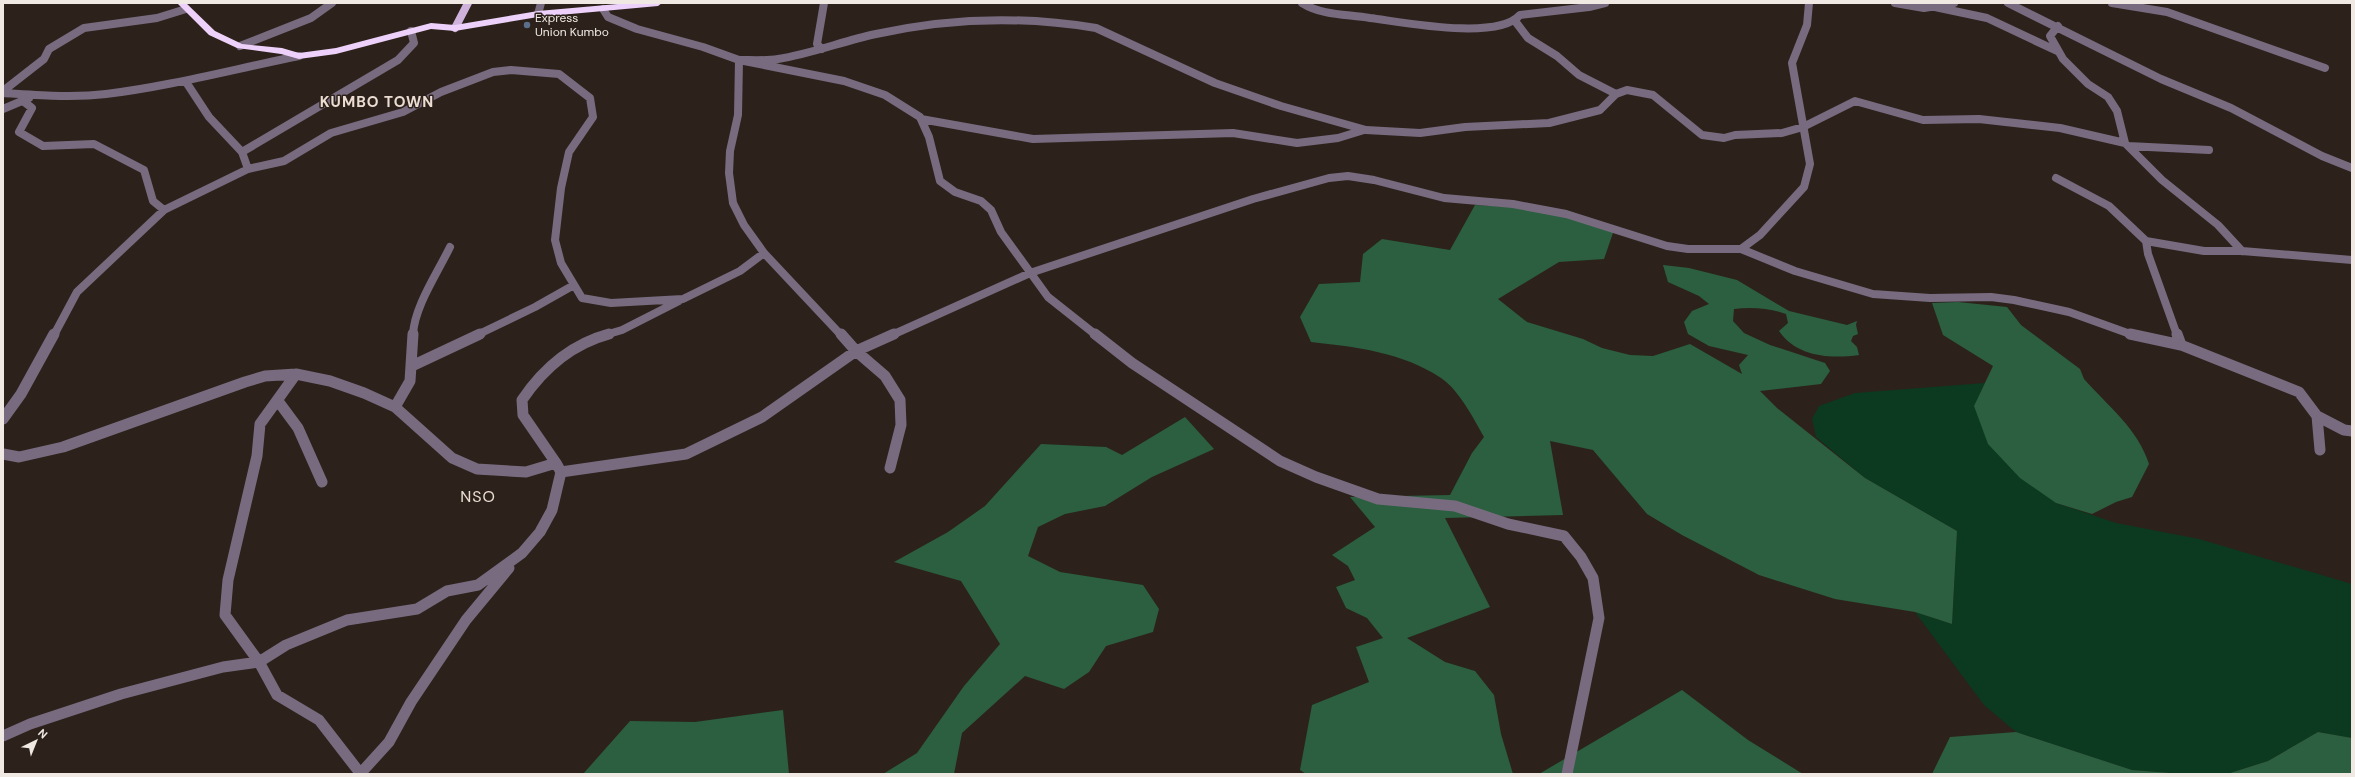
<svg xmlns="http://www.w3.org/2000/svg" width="2355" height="777" font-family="'DM Sans',sans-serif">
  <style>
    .green { fill: #0b3a20 }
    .forest { fill: #2b5f3f }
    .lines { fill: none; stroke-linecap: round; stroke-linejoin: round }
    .minor-far1 { stroke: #796b7f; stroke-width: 8 }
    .minor { stroke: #796b7f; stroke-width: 11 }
    .major { stroke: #cfb2dc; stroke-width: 8 }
    .highway { fill: #edd1fa; fill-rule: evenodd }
    .service-dot { fill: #5c6f8a; stroke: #2c221b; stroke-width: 1.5 }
    .labels { text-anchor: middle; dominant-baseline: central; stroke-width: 3; stroke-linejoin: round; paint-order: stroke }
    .far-poi-label { font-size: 12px; fill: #efe8e3; stroke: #2c221b; text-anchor: start }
    .far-district-label { font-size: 15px; font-weight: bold; letter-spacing: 1px; fill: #ecddd3; stroke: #2c221b }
    .quarter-label { font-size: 16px; letter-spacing: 1px; fill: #ecddd3; stroke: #2c221b }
  </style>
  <rect width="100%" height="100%" fill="#2c221b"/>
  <path class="green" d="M1985,383L1974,406L2056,503L2116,523L2199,539L2352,584V738L2318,732L2268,761L2227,774H2183L2132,770L2016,732L1984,705L1915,612L1952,624L1957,531L1865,478L1816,437L1812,419L1819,406L1855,393Z"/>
  <path class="forest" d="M1475,205L1566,210L1615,227L1604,259L1559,262L1498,299L1527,322L1583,339L1602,348L1630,355L1653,356L1690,344L1742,374L1739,365L1748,355L1709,346L1688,334L1684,322L1692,311L1709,304L1699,296L1668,282L1663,265L1689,268L1737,280L1789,311L1847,325L1857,321L1856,325L1858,334L1853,336L1851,341L1857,347L1859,355C1830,359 1797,357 1779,331L1788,323L1786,314C1770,308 1751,307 1734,309L1733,321L1744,333L1770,345L1825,363L1830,371L1821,384L1760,391L1777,408L1865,478L1957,531L1952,624L1915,612L1835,599L1759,575L1682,535L1647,514L1593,450L1550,441L1563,515L1445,518L1490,607L1407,638L1445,662L1475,671L1494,695L1501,734L1513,774H1306L1300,770L1312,705L1369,682L1356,647L1383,638L1367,618L1346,608L1336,587L1355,580L1348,566L1332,555L1375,527L1350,497L1450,495L1472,453L1484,437C1474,419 1459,390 1441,378C1402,352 1356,347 1311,342L1300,317L1319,284L1360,282L1363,254L1382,239L1450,250Z
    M1958,302L2007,307L2021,325L2080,369L2084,379C2108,406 2138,429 2149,464L2132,497L2116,502L2092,514L2056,503L2020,478L1988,444L1974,406L1993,366L1943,335L1932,303Z
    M1185,417L1214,449L1152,477L1105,506L1065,514L1038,527L1028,556L1060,572L1143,585L1159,609L1153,632L1106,646L1089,672L1064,689L1025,676L962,733L954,774H883L917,753L964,686L1000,644L961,581L894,562L948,532L985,506L1041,444L1106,447L1122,455Z
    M1682,690L1748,740L1803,774H1539Z
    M783,710L789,774H583L630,721L695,722Z
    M2016,732L2132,770L2183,774H1932L1950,737Z
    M2318,732L2352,738V774H2227L2268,761Z"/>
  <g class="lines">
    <path class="minor-far1" d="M1302,3C1323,16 1347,14 1370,18C1402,22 1497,41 1520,15L1589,7L1605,3
      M1895,3L1924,8L1954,3
      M2008,3L2161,79L2231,108L2322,156L2352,168
      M2112,3L2167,12L2325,68
      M1935,7L1987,18L2057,51
      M603,9L608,17L637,29L703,47L739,60L844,81L885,95L920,117L929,137L940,181L955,192L981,201L991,210L1001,232L1048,297L1096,335
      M538,14L541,3
      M1515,21L1528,38L1557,56L1579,75L1616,94
      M2058,26L2050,36L2063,59L2088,84L2108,97L2117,111L2125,143L2162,180L2218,225L2242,251
      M240,46L311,18L332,3
      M822,49L817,44L824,3
      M186,82L209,117L242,152L248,169
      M3,91L44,59L49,49L84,28L157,18L186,9
      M3,93C37,95 72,98 106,94C171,86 234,69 299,56
      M23,101L32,108L19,132L43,146L94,144L144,170L153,201L164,210
      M3,109L29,98
      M921,119L1033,139L1233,133L1297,143L1338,138L1364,130
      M242,152L398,60L414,43L411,31
      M2056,178L2109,206L2146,241L2148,254L2177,335
      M2146,241L2204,251H2242L2352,260
      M1741,249L1795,271L1873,294L1930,298L1991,297L2014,300L2069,312L2133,335
      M54,335L77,292L164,210L248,169L284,161L331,133L403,112L441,92L493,72L511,70L559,74L590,98L593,117L569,152L561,188L555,240L561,263L582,298L611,303L683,299L740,271L764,253
      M413,335C414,307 438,272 450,247
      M477,335L535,307L574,285
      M605,335L622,330L679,301
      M841,335L764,253L744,225L733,203L729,173L730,151L738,115L739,60C752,60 766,61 778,59C811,54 843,41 876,34C948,18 1023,16 1096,28L1215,83L1281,106L1366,130L1420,133L1465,127L1549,123L1600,110L1616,94L1627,90L1653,95L1702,135L1724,138L1735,135L1782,133L1803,127L1855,101L1923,120L1979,119L2060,128L2125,143L2128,146L2209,150
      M892,335L1030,273L1253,199L1329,178L1348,176L1374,180L1444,198L1513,204L1566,214L1667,246L1688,249H1741L1760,235L1804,187L1810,164L1792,63L1807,25L1809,3"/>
    <path class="minor" d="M841,334L856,351L885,376L900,400L901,425L890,468
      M1095,334L1132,363L1280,461L1316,477L1378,499L1455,506L1508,524L1564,536L1581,557L1593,578L1599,618L1567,774
      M2130,334L2181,345L2299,392L2317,416L2320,450
      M2177,334L2181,345
      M414,365L480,334
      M296,374L260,424L257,456L228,580L225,615L259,662L277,695L319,720L360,773
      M278,401L298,428L322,482
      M395,407L410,381L413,334
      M2317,416L2344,430L2352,431
      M3,419L21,394L54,334
      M3,454L19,457L63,447L245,382L265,376L296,374L330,381L364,393L395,407L452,458L477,469L526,472L556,463L561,472L686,454L762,417L856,351L894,334
      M556,463L523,415L522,400C543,369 572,344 609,334
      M3,736L30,724L121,694L223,667L259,662L286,645L347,620L417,609L447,591L478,585L522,553L540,532L552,510L561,472
      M360,774L389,742L411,702L466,620L509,568"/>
    <path class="major" d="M455,28L468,3"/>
    <path class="highway" d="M177,3H186L215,31L242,44L282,48L299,53L336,48L431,23L455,25L538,11L629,3H662L658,6L538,17L455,31L431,29L336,54L299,59L281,54L237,48L209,35Z"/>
  </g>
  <circle class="service-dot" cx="527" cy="25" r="4"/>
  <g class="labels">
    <g class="far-poi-label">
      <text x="535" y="18">Express<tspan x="535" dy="14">Union Kumbo</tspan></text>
    </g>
    <g class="far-district-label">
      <text x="377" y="102">KUMBO TOWN</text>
    </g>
    <g class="quarter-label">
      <text x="478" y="496">NSO</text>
    </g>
  </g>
  <rect width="2355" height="777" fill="none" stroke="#efe8e3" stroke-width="8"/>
  <g transform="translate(36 741) rotate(43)" stroke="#2c221b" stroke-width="3" paint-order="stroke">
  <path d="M0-3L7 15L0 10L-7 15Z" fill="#efe8e3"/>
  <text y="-6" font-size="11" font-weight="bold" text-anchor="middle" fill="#efe8e3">N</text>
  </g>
</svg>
